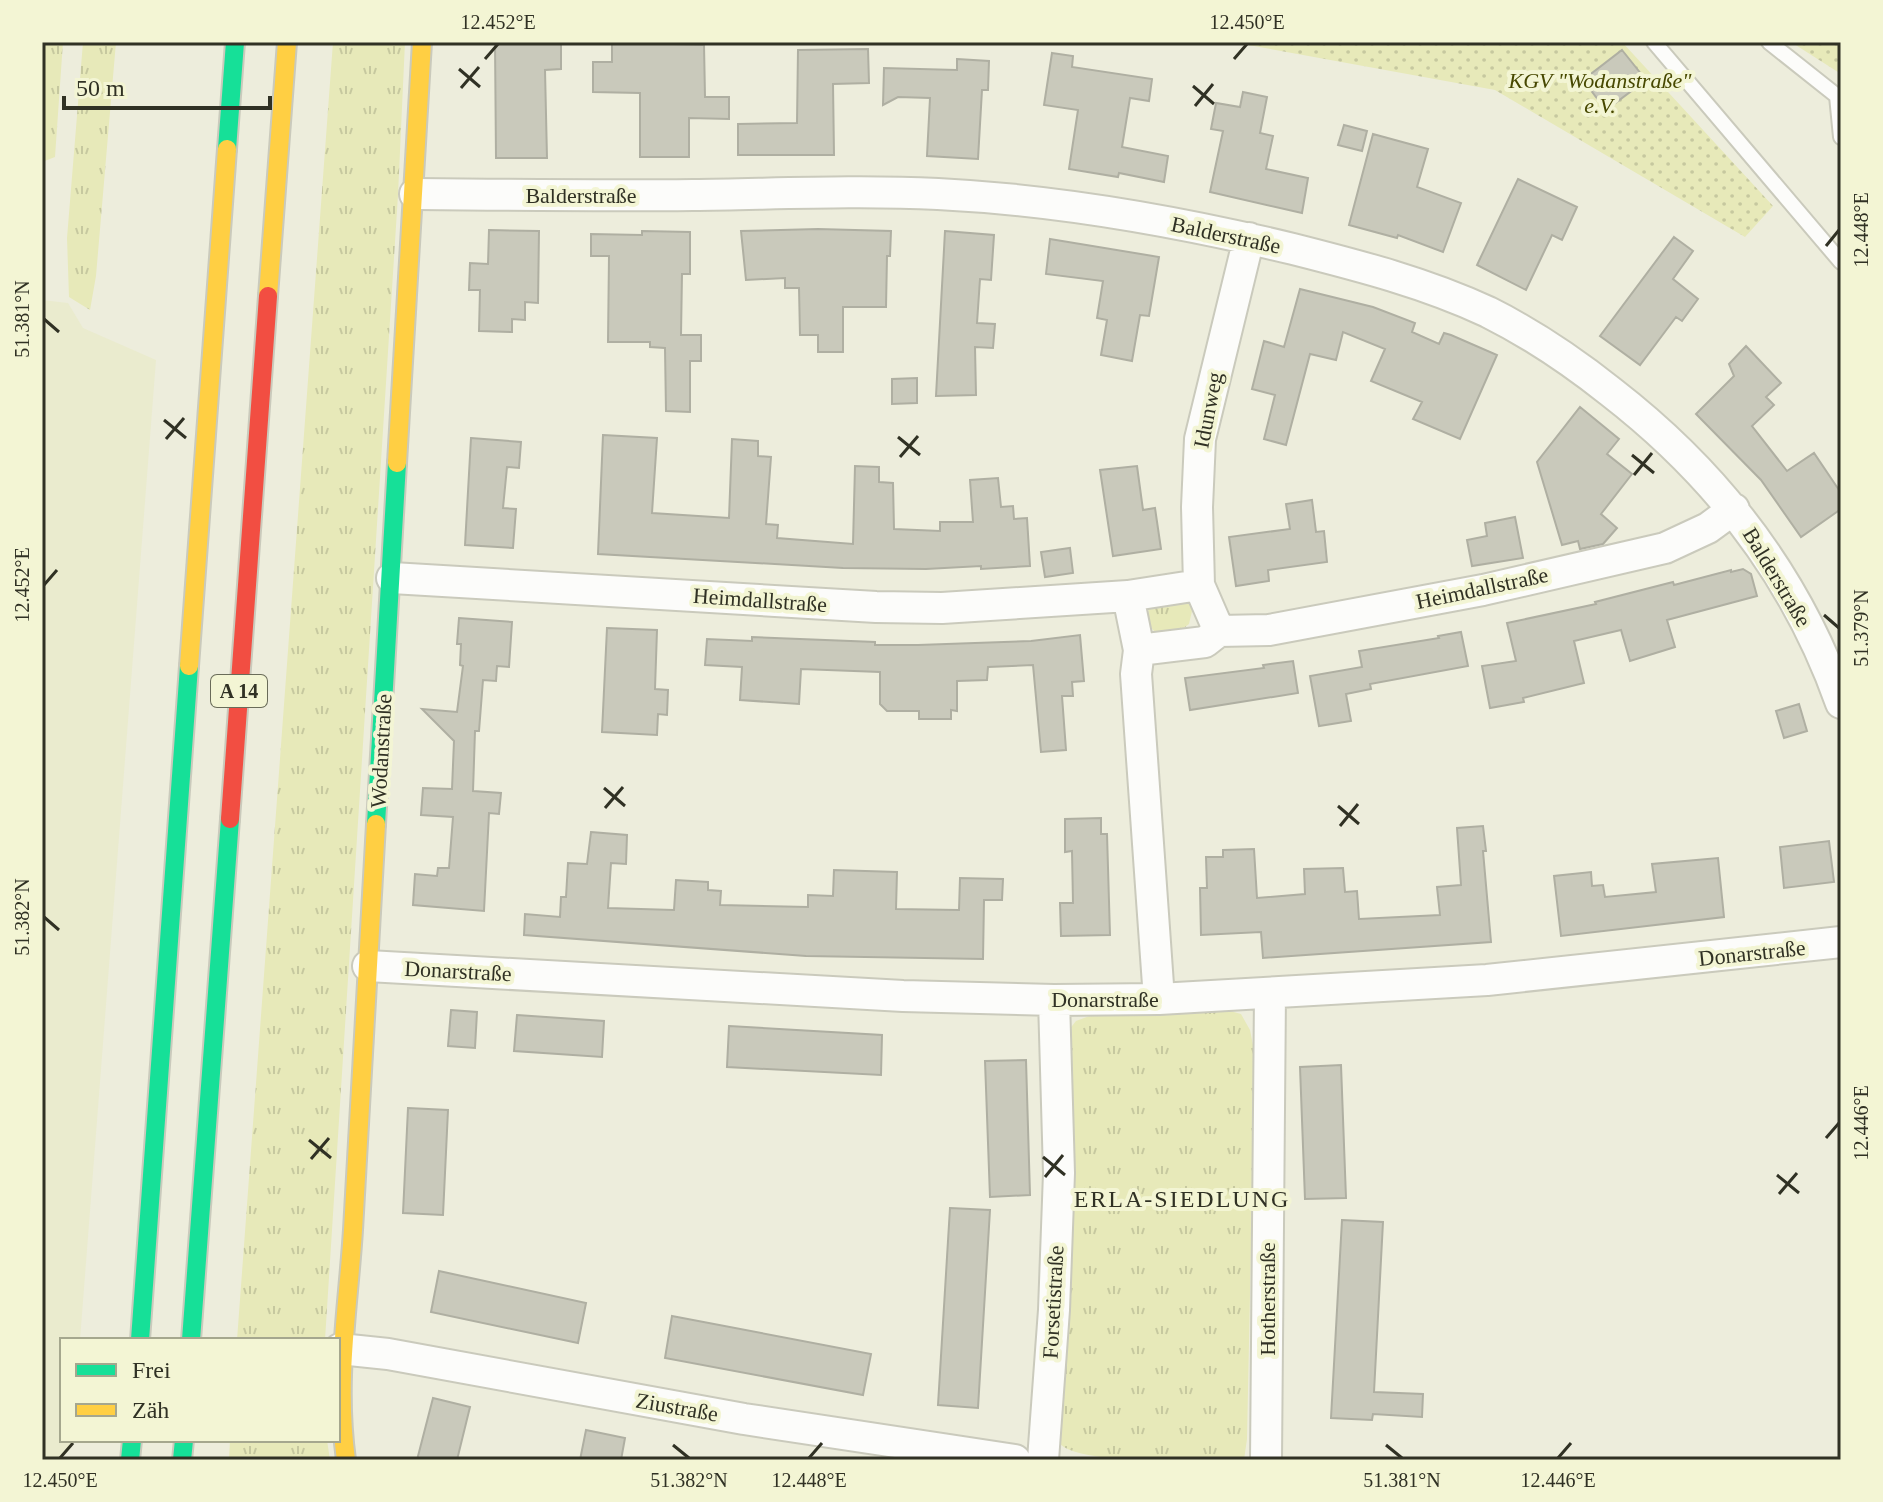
<svg xmlns="http://www.w3.org/2000/svg" width="1883" height="1502" font-family="Georgia,serif">
  <style>
    .built { fill: #eaebce }
    .grass { fill: url(#grass-tufts) }
    .garden { fill: url(#garden-dots) }
    .building { fill: #c9c9bb; stroke: #afafa2; stroke-width: 2 }
    .lines { fill: none; stroke-linecap: round; stroke-linejoin: round }
    .lane-casing { stroke: #cacabc; stroke-width: 18 }
    .street-casing { stroke: #cacabc; stroke-width: 34 }
    .fast-casing { stroke: #cacabc; stroke-width: 22 }
    .slow-casing { stroke: #cacabc; stroke-width: 22 }
    .jam-casing { stroke: #cacabc; stroke-width: 22 }
    .lane { stroke: #fcfcfa; stroke-width: 14 }
    .street { stroke: #fcfcfa; stroke-width: 30 }
    .fast { stroke: #16e098; stroke-width: 18 }
    .slow { stroke: #ffcf43; stroke-width: 18 }
    .jam { stroke: #f24e42; stroke-width: 18 }
    .ticks { fill: none; stroke: #303124; stroke-width: 3 }
    .labels { text-anchor: middle; dominant-baseline: central; stroke-width: 8; stroke-linejoin: round; paint-order: stroke }
    .shield { fill: #f3f5d4; stroke: #6a6c59; stroke-width: 2 }
    .shield-label { font-size: 20px; font-weight: bold; fill: #303124 }
    .park-label { font-size: 22px; font-style: italic; fill: #474800; stroke: #f3f5d4 }
    .street-label { font-size: 22px; fill: #303124; stroke: #f3f5d4 }
    .neighbourhood-label { font-size: 24px; letter-spacing: 2px; fill: #303124; stroke: #f3f5d4 }
    .neatline { fill: none; stroke: #303124; stroke-width: 3 }
    .ticks-label { font-size: 20px; text-anchor: middle; fill: #303124 }
  </style>
  <defs>
    <pattern id="grass-tufts" width="24" height="20" patternUnits="userSpaceOnUse" patternTransform="scale(2)"><rect width="24" height="20" fill="#e7e9b9"/><path d="M3 7l-1-3M5 7V3M7 7l1-3M15 17l-1-3M17 17v-4M19 17l1-3" fill="none" stroke="#c6c89f"/></pattern>
    <pattern id="garden-dots" width="8" height="8" patternUnits="userSpaceOnUse" patternTransform="scale(2)"><rect width="8" height="8" fill="#e7e9b9"/><path d="M2 2h.1M6 6h.1" fill="none" stroke="#c6c89f" stroke-width="1.8" stroke-linecap="round"/></pattern>
  </defs>
  <rect width="100%" height="100%" fill="#ededdc"/>
  <path class="built" d="M42,300L68,303L83,328L156,360L80,1340H62V1440H72V1445L62,1455L61,1460H42Z"/>
  <path class="grass" d="M42,42H63L55,157L42,162Z
    M83,42H116L96,276L90,310L69,297L67,238Z
    M333,42H405L398,195L325,1340H237Z
    M1177,597L1189,602L1192,611L1189,624L1180,631L1156,633C1147,624 1147,618 1149,606Z
    M1223,1009L1241,1014L1250,1030L1255,1055L1247,1439L1244,1460C1209,1460 1077,1467 1058,1442L1068,1031L1076,1021L1092,1015Z
    M230,1440H327L330,1460H229Z"/>
  <path class="garden" d="M1232,42H1622L1773,206L1745,237L1495,90Z
    M1791,42H1841V74Z"/>
  <path class="building" d="M495,42H561V69L545,70L547,158H496Z
    M612,42L704,45L705,97H729V119L689,118V157H640V93L593,92V62H612Z
    M868,49L869,83L833,84L834,155H738V124L797,123L798,50Z
    M1622,50L1646,80L1606,110L1583,80Z
    M1052,53L1073,56L1072,67L1152,79L1149,101L1130,98L1122,147L1168,156L1164,182L1119,173L1118,177L1069,169L1078,110L1044,105Z
    M957,59L989,61L988,90H982L978,159L927,156L930,98L898,97L883,105L884,68L957,70Z
    M1243,92L1267,97L1260,133L1273,136L1266,169L1308,178L1302,213L1210,192L1223,131L1211,129L1216,103L1240,107Z
    M1344,125L1367,131L1362,151L1338,145Z
    M1373,134L1428,149L1417,187L1461,203L1443,252L1398,235L1397,238L1349,225Z
    M1518,179L1577,207L1562,240L1552,235L1526,290L1477,265Z
    M818,229L891,231L890,256H887L886,307H843V352H818V335H800L799,288H785V278L746,280L741,231Z
    M489,230L539,231L538,303L525,302V320L512,319V332L479,331L480,290H469L470,263L488,264Z
    M642,231L690,232V274H682L681,335H701V361H690V412L666,411L665,348L650,347V342H608L609,256H591V234L642,235Z
    M945,231L994,235L991,280L980,279L977,323L995,324L993,348L975,347L976,395L936,396Z
    M1674,237L1693,251L1673,279L1698,299L1682,321L1676,317L1640,365L1600,336Z
    M1050,239L1159,257L1149,316L1140,315L1132,361L1101,355L1107,320L1097,318L1103,281L1046,274Z
    M1300,289L1373,307L1415,323L1412,332L1439,344L1444,333L1451,335L1497,355L1460,439L1413,419L1422,402L1371,381L1385,349L1343,332L1336,360L1310,354L1286,445L1264,439L1275,395L1252,389L1264,341L1284,347Z
    M1746,346L1781,383L1766,397L1774,405L1752,426L1787,471L1814,453L1841,493V509L1801,537L1761,480L1696,414L1734,376L1729,364Z
    M917,378V403L892,404V379Z
    M1580,407L1619,439L1607,454L1632,474L1601,514L1617,528L1603,544L1580,549L1578,541L1562,545L1537,462Z
    M603,435L657,438L652,513L729,518L732,439L758,441V456L771,457L766,524L778,525L777,538L853,544L855,466L879,467V482L893,483L894,529L940,531V522H973L970,480L998,478L1001,507L1013,506L1014,519L1027,518L1030,566L981,569V566L926,569L843,568L598,554Z
    M471,438L521,442L519,468L507,467L503,508L516,509L513,548L465,545Z
    M1137,466L1143,510L1155,508L1161,549L1113,556L1100,470Z
    M1312,500L1316,532L1324,531L1327,562L1268,570L1269,581L1236,586L1229,537L1290,529L1286,504Z
    M1515,517L1523,558L1472,566L1467,540L1487,536L1485,523Z
    M1070,548L1073,573L1045,577L1041,552Z
    M1743,569L1751,574L1757,596L1667,620L1675,647L1630,661L1621,630L1574,641L1584,683L1523,698L1524,702L1490,708L1482,666L1516,661L1507,623L1596,604L1595,602L1673,582L1674,585L1731,570V572Z
    M459,618L512,622L509,667L497,666L496,681L483,680L479,731H475L473,791L501,793L499,814L489,813L484,911L413,905L415,874L437,876L438,868H449L453,817L421,815L423,788L452,789L454,741L422,709L457,712L463,666L460,665L461,644H457Z
    M607,628L657,630L655,689L668,690L667,715L658,714L657,735L602,732Z
    M1461,632L1468,666L1370,684L1371,689L1346,694L1351,721L1319,726L1310,676L1362,667L1359,651L1439,638L1438,636Z
    M1080,635L1084,681L1072,682L1073,696H1062L1066,750L1041,752L1033,665L988,667L987,680L957,681V711L951,710V719H919V711H887L880,704V672L801,669L799,704L740,700L742,667L705,665L707,639L752,641V637L875,642V645H918L1031,641Z
    M1293,661L1298,693L1190,710L1185,678L1264,668L1263,665Z
    M1799,704L1807,731L1784,738L1776,711Z
    M1101,818V834H1107L1110,935L1061,936L1060,903H1073L1072,851L1065,852V819Z
    M1483,826L1486,851H1483L1491,942L1263,958L1261,932L1201,935L1200,888H1207L1206,857H1223V850L1254,849L1257,898L1305,894L1304,869L1343,868L1345,892L1357,891L1359,919L1440,915L1437,887L1461,885L1457,828Z
    M591,832L627,835L626,864L611,863L608,908L674,910L676,880L708,882V890L721,891L720,905L808,907V895L833,896L834,870L897,872L896,909L959,910L960,878L1003,879L1002,900H984L983,959L806,956L524,935L525,914L560,917L561,897H566L568,863L587,864Z
    M1829,841L1834,882L1784,888L1780,847Z
    M1718,858L1724,917L1561,936L1554,876L1591,872L1592,886L1603,885L1605,897L1656,892L1652,864Z
    M451,1010L477,1012L475,1048L448,1046Z
    M517,1015L604,1021L602,1057L514,1051Z
    M729,1026L882,1035L881,1075L727,1067Z
    M1026,1060L1030,1195L990,1197L985,1061Z
    M1341,1065L1346,1198L1305,1199L1300,1067Z
    M408,1108L448,1110L443,1215L403,1213Z
    M950,1208L990,1210L978,1408L938,1405Z
    M1342,1220L1383,1222L1374,1392L1423,1394L1422,1417L1373,1414L1372,1420L1331,1418Z
    M439,1271L586,1303L578,1343L431,1312Z
    M672,1316L871,1354L863,1395L665,1358Z
    M433,1398L470,1407L457,1460H417Z
    M586,1430L625,1438L621,1460H580Z"/>
  <g class="lines">
    <defs>
      <path id="lane" d="M1654,42L1841,262
        M1769,42L1837,96L1841,137"/>
      <path id="street" d="M415,194C508,195 600,196 693,195C774,194 857,190 938,194C1058,200 1177,221 1293,249C1360,266 1426,283 1488,312C1532,334 1572,361 1611,392C1717,474 1796,576 1841,703
        M392,578L876,607L942,608L1128,596L1139,650L1205,642L1219,631L1269,630L1483,590L1665,548L1708,528L1734,509
        M1199,585L1197,507L1200,439L1249,238
        M1128,596L1199,585L1219,631
        M1139,650L1136,674L1159,999
        M368,966L903,996L1054,1000L1159,999L1487,980L1841,942
        M340,1349L388,1354L744,1419L1015,1460
        M1043,1460L1054,1310L1059,1173L1054,1000
        M1266,1460L1270,993"/>
      <path id="fast" d="M227,149L235,42
        M376,824L397,463
        M140,1340L189,666
        M191,1340L230,819
        M130,1460L132,1440
        M182,1460L184,1440"/>
      <path id="slow" d="M268,296L287,42
        M397,463L422,42
        M189,666L227,149
        M346,1460C335,1380 348,1309 353,1230C361,1095 368,959 376,824"/>
      <path id="jam" d="M230,819L268,296"/>
    </defs>
    <use href="#lane" class="lane-casing"/>
    <use href="#street" class="street-casing"/>
    <use href="#fast" class="fast-casing"/>
    <use href="#slow" class="slow-casing"/>
    <use href="#jam" class="jam-casing"/>
    <use href="#lane" class="lane"/>
    <use href="#street" class="street"/>
    <use href="#fast" class="fast"/>
    <use href="#slow" class="slow"/>
    <use href="#jam" class="jam"/>
  </g>
  <path class="ticks" d="M485,59L498,44M1234,59L1247,44M459,69L480,87M1193,86L1214,104M461,88L479,67M1195,106L1213,84M1826,246L1839,230M44,319L59,332M164,420L186,438M898,437L920,455M166,439L184,418M1632,455L1654,473M900,457L918,436M1634,475L1652,453M44,585L57,570M1824,615L1839,628M604,788L625,806M1338,806L1359,824M605,808L623,787M1340,826L1358,804M44,917L59,930M1826,1138L1839,1123M309,1140L331,1158M1043,1157L1065,1175M311,1159L329,1138M1777,1175L1799,1193M1045,1177L1063,1155M1779,1194L1797,1173M673,1445L689,1458M1386,1445L1402,1458M60,1458L73,1443M809,1458L822,1443M1558,1458L1571,1443"/>
  <g class="labels">
    <rect class="shield" x="211" y="675" width="56" height="32" rx="6"/>
    <g class="shield-label">
      <text x="239" y="691">A 14</text>
    </g>
    <g class="park-label">
      <text x="1600" y="80">KGV "Wodanstraße"<tspan x="1600" dy="25">e.V.</tspan></text>
    </g>
    <g class="street-label">
      <text x="581" y="195">Balderstraße</text>
      <text transform="translate(1226 235) rotate(12)">Balderstraße</text>
      <text transform="translate(1208 410) rotate(-79)">Idunweg</text>
      <text transform="translate(1777 577) rotate(59)">Balderstraße</text>
      <text transform="translate(1482 588) rotate(-12)">Heimdallstraße</text>
      <text transform="translate(760 600) rotate(4)">Heimdallstraße</text>
      <text transform="translate(381 751) rotate(-87)">Wodanstraße</text>
      <text transform="translate(1752 953) rotate(-6)">Donarstraße</text>
      <text transform="translate(458 971) rotate(3)">Donarstraße</text>
      <text x="1105" y="999">Donarstraße</text>
      <text transform="translate(1267 1299) rotate(-90)">Hotherstraße</text>
      <text transform="translate(1053 1302) rotate(-87)">Forsetistraße</text>
      <text transform="translate(677 1407) rotate(10)">Ziustraße</text>
    </g>
    <g class="neighbourhood-label">
      <text x="1182" y="1199">ERLA-SIEDLUNG</text>
    </g>
  </g>
  <rect width="1883" height="1502" fill="none" stroke="#f3f5d4" stroke-width="88"/>
  <rect x="60" y="1338" width="280" height="104" fill="#f3f5d4" stroke="#a5a78e" stroke-width="2"/>
  <rect x="76" y="1364" width="40" height="12" fill="#16e098" stroke="#a5a78e" stroke-width="2"/>
  <text x="132" y="1378" font-size="24" fill="#303124">Frei</text>
  <rect x="76" y="1404" width="40" height="12" fill="#ffcf43" stroke="#a5a78e" stroke-width="2"/>
  <text x="132" y="1418" font-size="24" fill="#303124">Zäh</text>
  <path d="M64 96v12h206v-12" fill="none" stroke="#303124" stroke-width="4"/>
  <text x="76" y="96" font-size="24" fill="#303124" stroke="#f3f5d4" stroke-width="6" paint-order="stroke">50 m</text>
  <rect x="44" y="44" width="1795" height="1414" class="neatline"/>
  <g class="ticks-label">
    <text x="498" y="29">12.452°E</text>
    <text x="1247" y="29">12.450°E</text>
    <text transform="translate(1861 230) rotate(-90)" y="7">12.448°E</text>
    <text transform="translate(22 319) rotate(-90)" y="7">51.381°N</text>
    <text transform="translate(22 585) rotate(-90)" y="7">12.452°E</text>
    <text transform="translate(1861 628) rotate(-90)" y="7">51.379°N</text>
    <text transform="translate(22 917) rotate(-90)" y="7">51.382°N</text>
    <text transform="translate(1861 1123) rotate(-90)" y="7">12.446°E</text>
    <text x="60" y="1487">12.450°E</text>
    <text x="689" y="1487">51.382°N</text>
    <text x="809" y="1487">12.448°E</text>
    <text x="1402" y="1487">51.381°N</text>
    <text x="1558" y="1487">12.446°E</text>
  </g>
</svg>
